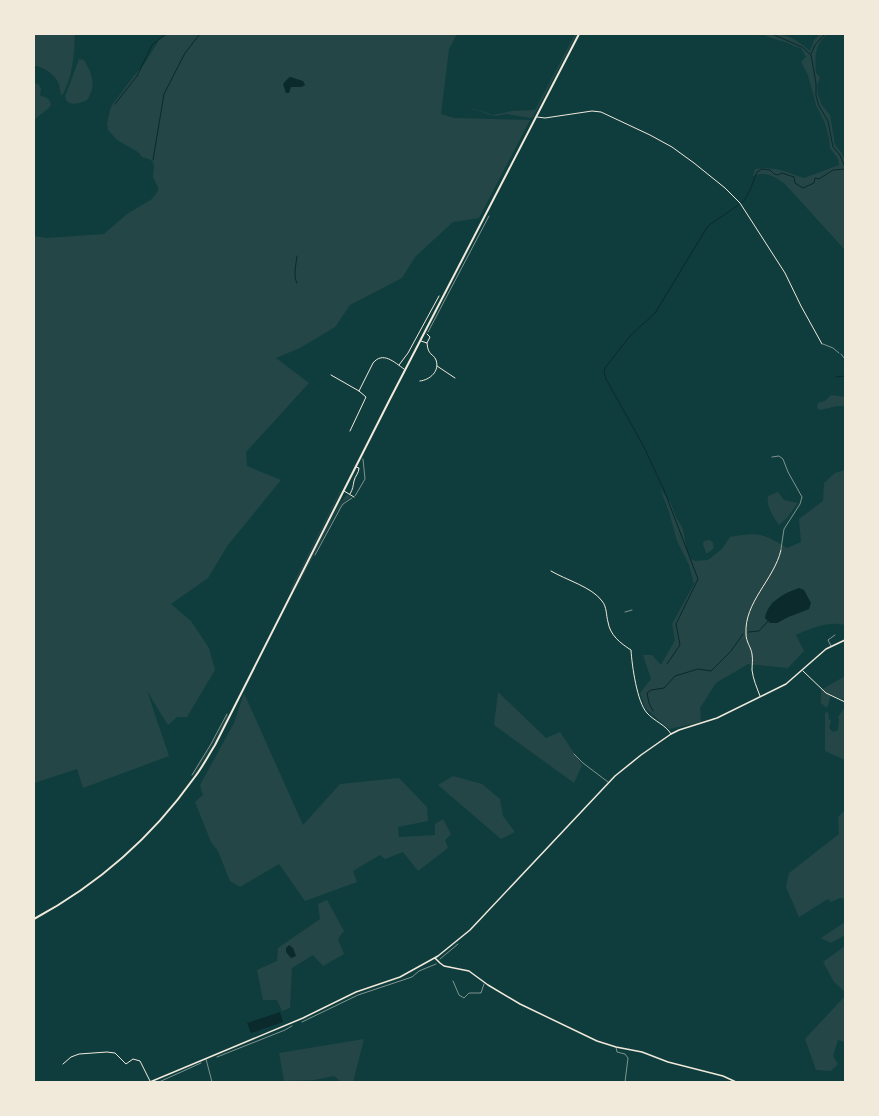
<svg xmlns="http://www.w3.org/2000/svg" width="879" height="1116" font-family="'DM Sans',sans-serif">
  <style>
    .green { fill: #244646; fill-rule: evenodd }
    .water { fill: #0a2a2b }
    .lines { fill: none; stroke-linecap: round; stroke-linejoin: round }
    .stream { stroke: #0a2a2b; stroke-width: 1 }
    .path { stroke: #f1e9da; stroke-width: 0.5 }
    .service { stroke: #f1e9da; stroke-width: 0.5 }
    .minor { stroke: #f1e9da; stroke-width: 1 }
    .secondary { stroke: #f1e9da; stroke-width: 1.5 }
    .trunk { stroke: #f1e9da; stroke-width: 2 }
  </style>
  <rect width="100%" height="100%" fill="#0f3d3e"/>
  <path class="green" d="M34,34H75C74,55 73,75 63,94L61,95C60,91 60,86 58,82C54,74 43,66 34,66Z
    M168,34H457L449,49L441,114L454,118L530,120L479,218L453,222L415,257L402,278L350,305L335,327L300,348L276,358L309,383L246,452L247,466L281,480L228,545L208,578L171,604L191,621L209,648L215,670L187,717H177L168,725L147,691L169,756L83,788L77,769L34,783V236L46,238L104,234L127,214L152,199L158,191V187L153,177L154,165L152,161L149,159L142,157L138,152L117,140L108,130L107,123L110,110L112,105L133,77L145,63L159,40ZM289,77L295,78L305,85L301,87H291L288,93H286L284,82Z
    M575,34H577L533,117L531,118L507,114L496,116L487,114L477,110L468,109H475L493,115L512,111L535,110Z
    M763,34C789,34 791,36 810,51L814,40L820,34H827C814,47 815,56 816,73L820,77L817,86L818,94L821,104L830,115L835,145L841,152L845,161V250L785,184C774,176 766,171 753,176L755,169C776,166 786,172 804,178L839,165L838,159L830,148L829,138L825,123L816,105L808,75L801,62L806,57L801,48C794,47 791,44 785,42C778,40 770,38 763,34Z
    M79,59L84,60C92,73 97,86 87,100C80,103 68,108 65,97Z
    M34,83L38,84L41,88L40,95C45,98 49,97 51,104L50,107L34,120Z
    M831,395L845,397V406H837L820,410L817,408L818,403L825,401Z
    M845,470V625C828,621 812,628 796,635L804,651L788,668L748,664L716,683L700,708L701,722L669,729L645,708L640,693L651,679L643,655H652L661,665L675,640L672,624L694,584L689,565L677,541L669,512L660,488L671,504L676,517L683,529L687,551L691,559L695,561L708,560L722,549L730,537C758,532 763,533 787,548L801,542L799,519L823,501L824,483L835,473ZM799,588L809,609L788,617L777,623L771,604L784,594Z
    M340,491V493L291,591L290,590Z
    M778,492L784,500L798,503L787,518L779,525C773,516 766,507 768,496Z
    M347,495L350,496V498L343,502L334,516L296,590C300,578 339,500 347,495Z
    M710,540L713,543L714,548L708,553H706L703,544L704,541Z
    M845,676V700L831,695L827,708L821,703V690Z
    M498,692L546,738L560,732L582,765L574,783L494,725Z
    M244,693L303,825L340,784L399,778L427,807L428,821L398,827L399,837L435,835V824L443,819L451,834L445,840L448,848L418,871L403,852L385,859L380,855L353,871L357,882L305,901L279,864L240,887L230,881L218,851L211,842L195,802L203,795L200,785L234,723Z
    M845,707V760L825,751V713L828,712L829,719L831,721L829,728L833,732L838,730L839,720L838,717Z
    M227,715L229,716L209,751L194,775L193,774L217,735Z
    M453,776L482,784L500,799L503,816L515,832L501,839L438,785Z
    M845,810V899L840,898L831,902L828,899L799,917L786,887L789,873L839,834L838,817Z
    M327,900L344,931L338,939L344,954L323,966L313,955L292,968L290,1008L282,1011L277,1000H263L257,970L277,961L278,948L320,919L318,904Z
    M845,922V935L831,943L821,938Z
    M845,946V992L834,982L823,962Z
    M845,996V1042L838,1040L833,1056L838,1064L831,1071L816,1070L805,1039Z
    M364,1039L353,1082H341L334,1076L314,1080L284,1081L279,1053Z"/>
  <path class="water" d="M290,77L303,81L305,85L301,87H291L289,93H286L283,84Z
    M799,588L804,590L811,603L809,609L788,617L777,623H770L765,618C768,601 784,594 799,588Z
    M289,945L293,948L296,956L291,958L286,952V948Z
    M280,1012L283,1022L251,1033L247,1023Z"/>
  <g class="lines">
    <path class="stream" d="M772,34L802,47L811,55L816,83V96L819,106L828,121L833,147L840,155L845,167
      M811,54L815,45L825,34
      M115,104L137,76L152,45L166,34
      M153,160L164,94L185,53L200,34
      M297,283C293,276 296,265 297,256
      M836,377L845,376
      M748,632L759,631L768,621
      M667,664L680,645L676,624L698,579L664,490L644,447L606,379L604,373L605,368L630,336L655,313L708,226L744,201L750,190L757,172L762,169L770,170L774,174L778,175L782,173L794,177L795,183L803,188L814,183L815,178L819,179L833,170L845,169
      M653,711L649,703L647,693L651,690L664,688L675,676L698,669L711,671L731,651L743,634"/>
    <path class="path" d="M428,332L489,216
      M841,354L845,359
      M355,496L365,479L363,459
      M315,555L341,507L343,504L352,498
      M192,775L211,744L227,714
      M440,959L458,944
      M302,1022L358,995L412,977L419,971L436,964
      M217,1057L285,1030L292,1026
      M159,1082L201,1063"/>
    <path class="service" d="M823,344L833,348L839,353
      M772,457L779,456L783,459L788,472L802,497L800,504L784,529L781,549
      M625,612L632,610
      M831,646L828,640L835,635
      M574,754L583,763L608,782
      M453,981L459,995L464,998L469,993H481L484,984
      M616,1047L617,1052L625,1054L628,1058L625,1082
      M206,1059L212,1082"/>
    <path class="minor" d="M537,117L545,118L592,111L601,112L650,135L672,147L694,163L725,188L740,203L785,273L801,306L822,344
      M427,343L430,337L427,334
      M399,365L408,353L439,296
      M437,366L455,378
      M331,375L359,391L366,397L350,431
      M420,381C430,380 440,371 436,360C433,353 428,356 427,343L421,341
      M359,391L373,363C383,351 394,362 404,369
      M344,491L354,497
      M350,494C353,489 353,486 354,481C355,476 359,473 359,468L356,467
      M551,571C566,580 592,587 602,601C607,607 606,615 608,622C610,635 620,643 631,650C632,666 637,702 647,713C654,721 666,725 671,734
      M803,671L826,693L845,702
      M760,696C757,688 753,679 752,670C752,665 753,660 752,654C751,647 746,642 746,634C744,602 774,580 781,550
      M63,1064L71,1057L79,1054L107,1052L115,1053L126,1064L133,1059L140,1061L150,1081"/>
    <path class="secondary" d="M435,958L440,963L444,966L469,971L488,985L520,1004L597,1041L616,1047L642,1052L668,1062L723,1076L736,1082
      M150,1082L303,1018L356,992L400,977L438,956L470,930L615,776L641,755L671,734L679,730L717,718L786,684L826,649L845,640"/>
    <path class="trunk" d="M34,919C97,885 152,837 194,778C202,768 208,756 215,745L389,401L579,34"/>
  </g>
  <rect width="879" height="1116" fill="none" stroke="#f1e9da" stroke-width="70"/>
</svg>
